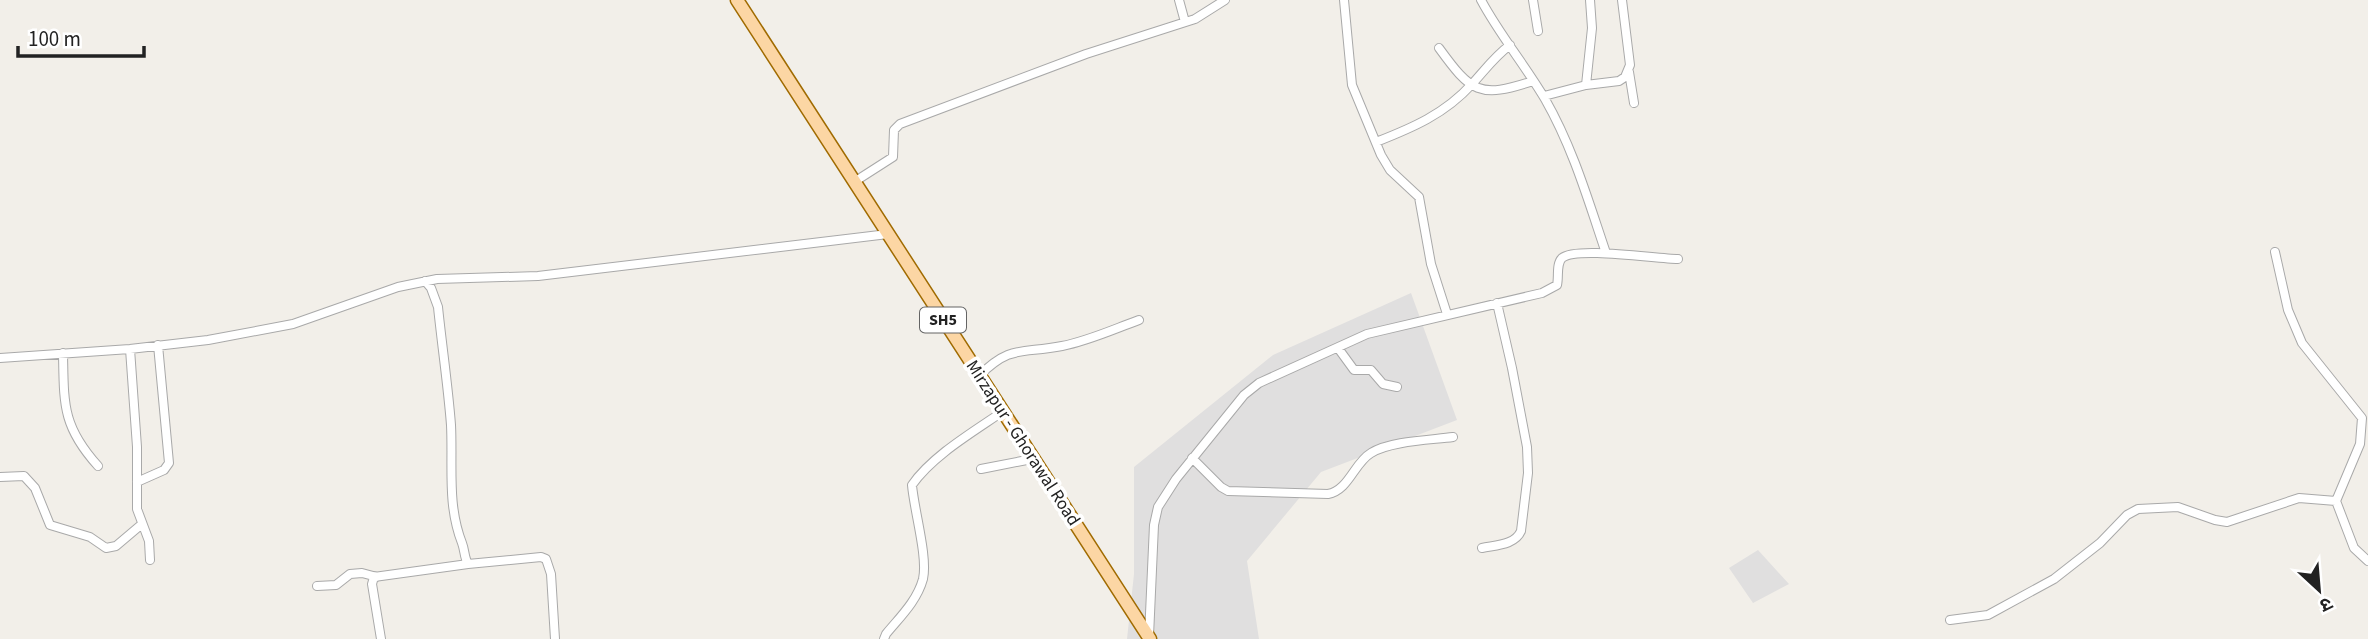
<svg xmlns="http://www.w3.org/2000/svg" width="2368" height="639" font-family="'Source Sans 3','Noto Sans Devanagari',sans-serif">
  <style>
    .residential { fill: #e0dfdf }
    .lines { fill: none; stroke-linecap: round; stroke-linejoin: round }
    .minor-casing { stroke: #a9a9a9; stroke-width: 10 }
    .primary-casing { stroke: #a06b00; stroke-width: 15 }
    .minor { stroke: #fff; stroke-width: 8 }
    .primary { stroke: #fcd6a4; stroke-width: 12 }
    .labels { text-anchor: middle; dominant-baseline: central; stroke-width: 7; stroke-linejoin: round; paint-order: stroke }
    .shield { fill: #fff; stroke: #646464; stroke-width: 2 }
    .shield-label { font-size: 16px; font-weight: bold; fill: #222 }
    .street-label { font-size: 18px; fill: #222; stroke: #fff }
  </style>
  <rect width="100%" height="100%" fill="#f2efe9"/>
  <path class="residential" d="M1411,293L1457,420L1321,472L1247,561L1259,639H1127L1134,574V467L1273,355Z
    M1758,550L1789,584L1753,603L1729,568Z"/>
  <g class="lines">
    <defs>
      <path id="minor" d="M1179,0L1185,22
        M1344,0L1352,85L1381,155L1390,170L1419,197L1431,264L1447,314
        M1481,0C1499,34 1525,65 1545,99C1573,148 1588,200 1606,253
        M1533,0L1538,31
        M1439,48C1471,92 1479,99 1533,81
        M1629,72L1634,103
        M1586,85L1592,28L1590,0
        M1544,96L1586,85L1619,81L1625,77L1630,65L1622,0
        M1376,142C1412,128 1445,114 1472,84C1485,70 1494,57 1510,45
        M854,182L893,157L894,130L900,124L1086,54L1195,19L1225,0
        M2275,252L2288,310L2302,343L2362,418L2360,444L2336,501L2354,548L2368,561
        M425,281L431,288L438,307C442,346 448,386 451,425C453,466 447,505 462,543C465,551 464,557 468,564L541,557L546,559L551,574L555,639
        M1338,348L1354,370H1371L1383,384L1397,387
        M130,349L137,447V509L149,541L150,560
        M63,353C64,404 62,426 98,466
        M0,358L130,349L208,340L293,324L398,287L437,279L538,276L888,234
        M979,376C1011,344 1022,354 1062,346C1088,341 1114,329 1139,320
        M1192,458L1221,487L1228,491L1328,494C1349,490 1354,463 1371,453C1390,441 1431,440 1453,437
        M981,469L1032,459
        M0,477L24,476L35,488L50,525L90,537L106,548L116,546L142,524
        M137,482L164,470L169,463L158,345
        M1482,548C1496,545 1515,545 1521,531L1528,473L1527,447L1512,368L1497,303
        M317,586L336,585L350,574L362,573L377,577
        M1950,620L1988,615L2054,579L2100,543L2127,515L2138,509L2178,507L2215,520L2227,522L2299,498L2336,501
        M1149,636L1154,525L1158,507L1176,479L1244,395L1259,383L1367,334L1542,293L1557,285C1559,277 1556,264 1562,258C1576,246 1657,259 1678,259
        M381,639L372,584L374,577L468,564
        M884,639L886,634C900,617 917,601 923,579C928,557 914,510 912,485C932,456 973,432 1002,412"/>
      <path id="primary" d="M737,0L1150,639"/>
    </defs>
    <use href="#minor" class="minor-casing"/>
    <use href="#primary" class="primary-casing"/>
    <use href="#minor" class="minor"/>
    <use href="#primary" class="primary"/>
  </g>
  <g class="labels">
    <rect class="shield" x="920" y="307.5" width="46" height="25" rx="5"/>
    <g class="shield-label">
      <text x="943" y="320">SH5</text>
    </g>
    <g class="street-label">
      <text transform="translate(1023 443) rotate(57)">Mirzapur - Ghorawal Road</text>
    </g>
  </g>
  <g transform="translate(2319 590) rotate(154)" stroke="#ffffff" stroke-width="5" paint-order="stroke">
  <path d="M0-5L12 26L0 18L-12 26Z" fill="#222222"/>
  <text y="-10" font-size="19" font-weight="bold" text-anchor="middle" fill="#222222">उ</text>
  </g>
  <path d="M18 46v10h126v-10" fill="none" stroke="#222222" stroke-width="3.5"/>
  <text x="28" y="46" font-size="21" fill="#222222" stroke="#ffffff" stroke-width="5" paint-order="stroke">100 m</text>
</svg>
